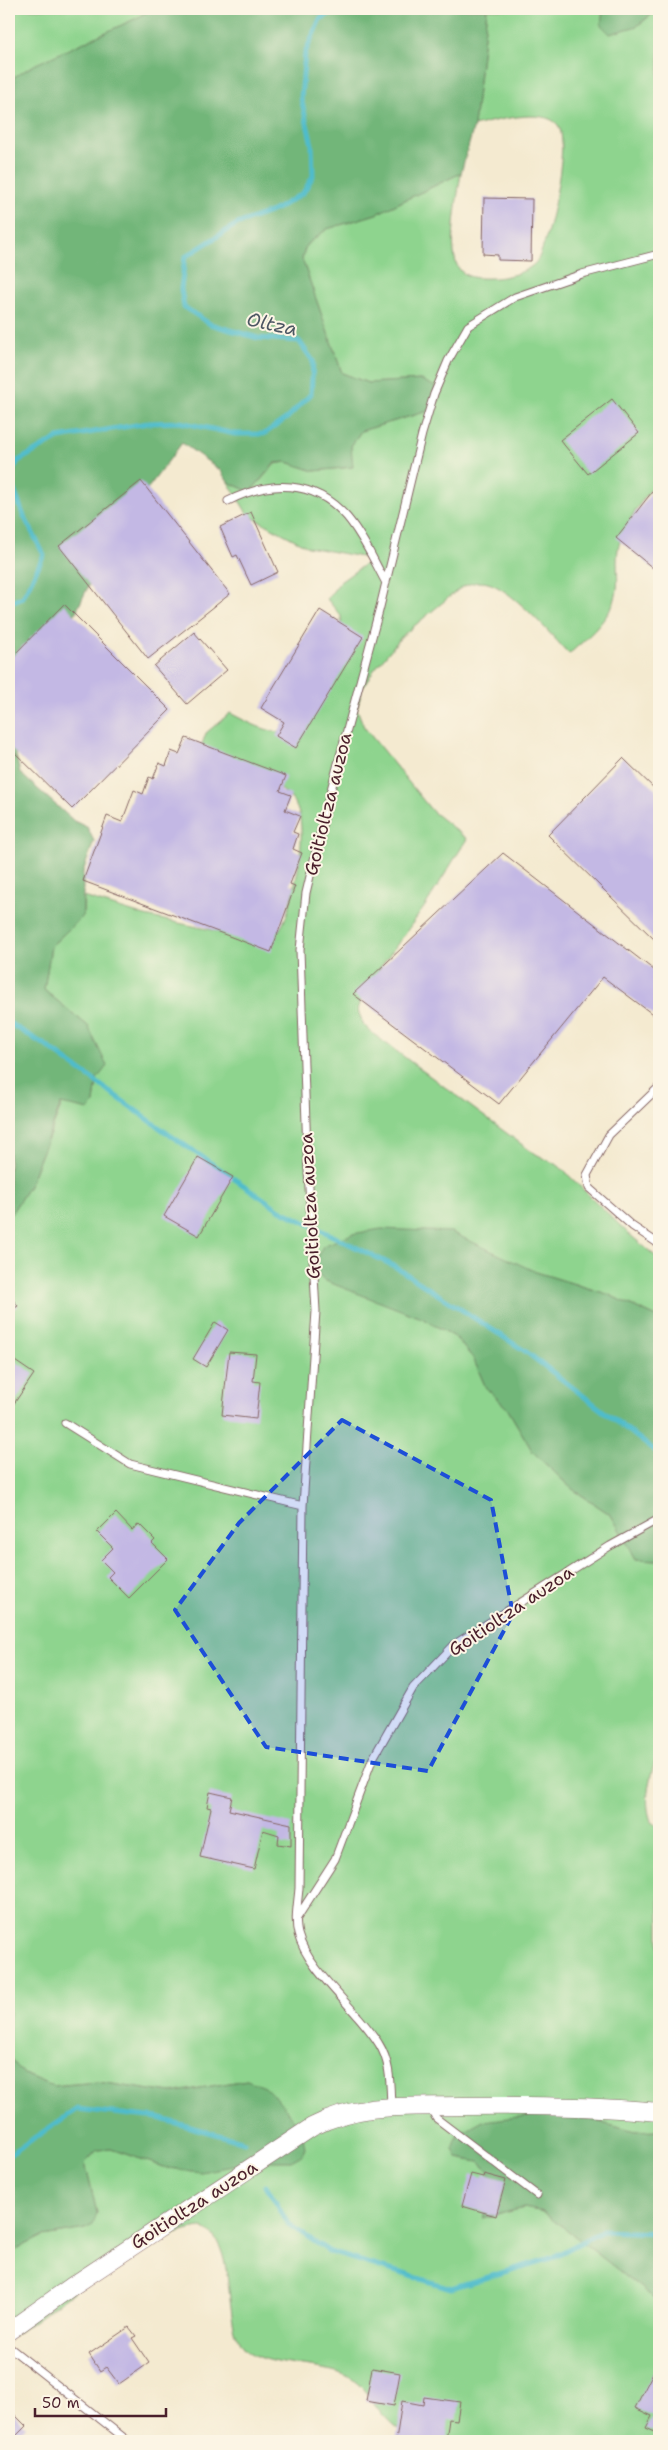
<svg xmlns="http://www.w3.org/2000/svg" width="668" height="2450" font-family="'Shantell Sans',sans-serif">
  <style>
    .green { fill: #8ed48e; stroke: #6c7a5c }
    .forest { fill: #72b679; stroke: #5e6a52 }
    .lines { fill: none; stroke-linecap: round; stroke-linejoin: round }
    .stream { stroke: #50bccb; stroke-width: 5 }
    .building { fill: #c3b8e4 }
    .service-casing { stroke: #866665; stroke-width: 9 }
    .tertiary-casing { stroke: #866665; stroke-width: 19 }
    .service { stroke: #fff; stroke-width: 7 }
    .tertiary { stroke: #fff; stroke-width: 18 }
    .marked { fill: #1d4ed8; fill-opacity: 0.2; stroke: #1d4ed8; stroke-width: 4; stroke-dasharray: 10 6; stroke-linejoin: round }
    .labels { text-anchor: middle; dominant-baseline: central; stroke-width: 4; stroke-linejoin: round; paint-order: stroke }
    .street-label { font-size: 18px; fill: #4a1f2b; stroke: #fcf5e5 }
    .water-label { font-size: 19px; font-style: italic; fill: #4c5663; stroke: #fcf5e5 }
  </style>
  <rect width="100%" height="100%" fill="#fcf5e5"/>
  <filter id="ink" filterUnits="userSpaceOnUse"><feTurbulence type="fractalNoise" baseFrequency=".02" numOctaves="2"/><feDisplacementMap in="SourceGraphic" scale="10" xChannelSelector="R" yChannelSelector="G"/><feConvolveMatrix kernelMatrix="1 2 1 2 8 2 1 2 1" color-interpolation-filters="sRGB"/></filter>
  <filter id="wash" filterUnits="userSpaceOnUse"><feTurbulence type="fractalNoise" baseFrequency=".0096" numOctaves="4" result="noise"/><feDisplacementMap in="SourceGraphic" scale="20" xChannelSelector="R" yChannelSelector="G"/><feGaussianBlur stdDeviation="1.12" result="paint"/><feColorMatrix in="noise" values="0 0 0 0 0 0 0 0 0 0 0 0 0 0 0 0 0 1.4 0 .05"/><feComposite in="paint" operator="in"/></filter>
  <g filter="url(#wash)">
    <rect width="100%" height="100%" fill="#f4ead0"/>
    <path class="green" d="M9,9H151L137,18L37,64L9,80Z
      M487,9H603L601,13L637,26L659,9V481C645,493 621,530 618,549C615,567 621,584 614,602C605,623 586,639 569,654C552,636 506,581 481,582C473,582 466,585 459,589L402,636L374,670L362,689L357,709L364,727L432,811L467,839L425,906L364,990L358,1010L363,1024L372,1033L532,1152L559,1166L629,1234L659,1259V1318L607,1294L536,1272L424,1319L455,1337L473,1358L486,1388L507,1408L533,1452L571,1488L611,1515L636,1559L659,1560V1753C650,1772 643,1801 651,1821L659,1827V2131L635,2132L562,2112L457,2158L479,2162L489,2171L491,2195L483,2218L524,2208L544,2212L659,2302V2441H415C404,2434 392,2425 383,2415C372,2402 363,2384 347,2376C319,2362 254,2369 240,2343C224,2316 236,2240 202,2228C145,2232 57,2305 9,2339V2253L43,2236L85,2229L97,2213L85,2163L97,2150L111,2149L167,2168L247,2080L171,2093L98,2082L53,2086L24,2074L9,2057V1217L29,1186L62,1104L94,1103L97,1079L88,1026L44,990L51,946L83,916L84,897L145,916L246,937L274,936C288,923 290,901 295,883C300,864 306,822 295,804C281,780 226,761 200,750L206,733L230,713C249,723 267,733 290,733L342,636L341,616L327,599L340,582L372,559L308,547L248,515L228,482L250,492L275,464L287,462L314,471L352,467L351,446L361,431L428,411L422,380L368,383L342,373L302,259L306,245L327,229L376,214L461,173C458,194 446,254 460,270C468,280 484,278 495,278C508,277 529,272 537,261C548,244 571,140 558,125C544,107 493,121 474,126Z"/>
    <path class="forest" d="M151,9H487L474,126L461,173L376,214L327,229L306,245L302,259L342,373L368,383L422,380L437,388L440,400L428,411L361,431L351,446L353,467L314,471L287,462L275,463L250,492L228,482L220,470L182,443L148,488L139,514L108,545L75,614L11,689L9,712V80L36,64L137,18Z
      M603,9H658L637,26L610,34L601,25Z
      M9,724L20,773L74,821L87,827L94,841L83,872V916L51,946L44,990L88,1026L107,1066L97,1079L94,1103L89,1110L61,1104L29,1186L9,1217Z
      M381,1229L451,1232L536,1272L607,1294L659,1318V1560L636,1559L611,1515L571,1488L533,1452L507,1408L486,1388L473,1358L455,1337L424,1319L323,1280L312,1266L323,1246L352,1234Z
      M9,2057L24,2074L53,2086L98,2082L171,2093L247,2080L265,2087L281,2103L301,2129L305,2147L302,2155L291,2161H257L201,2172L167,2168L111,2149L97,2150L85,2163L97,2213L93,2225L85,2229L43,2236L9,2253Z
      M562,2112L635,2132L659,2131V2302L544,2212L524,2208L483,2218L491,2195L489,2171L479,2162L457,2158L453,2149L458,2135L483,2121Z"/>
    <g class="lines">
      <path class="stream" d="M9,603L23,597L44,555L23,514L9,477L18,461L58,438L148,423L180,422L235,434H264L287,418L311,394L313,361L299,341L258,338L210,324L184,307L181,289L185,257L237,224L275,210L303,193L313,176L312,145L301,98L305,53L320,19L339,9
        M9,1023L45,1045L167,1133L280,1210L394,1266L525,1351L659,1454
        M9,2155L77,2109L158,2118L244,2142
        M266,2185L288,2224L330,2252L451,2288L551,2258L603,2231L659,2233"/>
    </g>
    <g id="blocks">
      <path class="building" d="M484,198L532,199L531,261L498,260V255L483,254Z
        M612,399L639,433L588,474L560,440Z
        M141,481L230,594L148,659L59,546Z
        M659,483V573L616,538Z
        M251,512L278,572L251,585L237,555L233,557L220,527Z
        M64,604L170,710L72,809L9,747V660Z
        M320,610L363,637L296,748L276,736L284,722L261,708Z
        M194,632L227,670L187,704L154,666Z
        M186,738L286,776L280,791L291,795L285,810L300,816L293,832L298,834L293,849L302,853L290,884L295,886L271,952L83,881L107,816L122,822L134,790L143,794L149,777L153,779L159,763L166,766L171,751L179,754Z
        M623,758L659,793V944L548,835Z
        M503,853L659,974V1012L655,1016L603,977L499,1104L353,994Z
        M198,1157L233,1177L199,1236L164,1216Z
        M9,1295L18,1306L10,1311L13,1316L9,1319Z
        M215,1322L228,1330L206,1367L193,1359Z
        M229,1352L256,1354L253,1381L260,1382L256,1419L222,1415Z
        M9,1357L34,1374L11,1408L9,1407Z
        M116,1513L132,1530L139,1524L155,1540L152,1543L168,1559L129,1598L108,1577L113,1572L101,1560L113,1548L97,1532Z
        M210,1792L232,1797L229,1810L291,1824V1846L278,1844L279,1835L263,1830L254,1869L200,1857L211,1808L207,1807Z
        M471,2174L483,2177L484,2174L506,2180L496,2216L462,2206Z
        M129,2327L136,2336L132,2338L149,2363L119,2384L106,2367L100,2371L89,2354Z
        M659,2361V2424L655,2432L646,2428L652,2416L635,2408Z
        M372,2368L400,2373L394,2406L366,2401Z
        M424,2397L460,2402L457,2420L449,2419L446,2441H396L402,2401L423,2405Z
        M9,2409L26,2426L11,2441H9Z"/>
    </g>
  </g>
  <g filter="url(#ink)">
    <use href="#blocks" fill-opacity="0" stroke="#866665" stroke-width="1"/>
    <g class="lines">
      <defs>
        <path id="service" d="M228,501C270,480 314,479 347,517C363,536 374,561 386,583
          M659,1087L609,1135L587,1175L589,1188L632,1226L659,1244
          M65,1423L130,1464L303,1506
          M297,1918L335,1859L372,1760L413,1688L455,1644L610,1546L659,1519
          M391,2107C390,2085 391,2063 379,2044C358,2009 308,1972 298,1934C294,1919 298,1903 299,1888L303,1506L316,1311L307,1152L300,950L306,893L328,801L380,607L422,434L434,394L448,361L468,326L515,297L582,274L659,254
          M430,2107L436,2118L537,2195
          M9,2347L128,2441"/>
        <path id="tertiary" d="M9,2331L71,2287L312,2127C360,2102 408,2107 461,2106C528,2105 593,2106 659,2112"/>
      </defs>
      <use href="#service" class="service-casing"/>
      <use href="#tertiary" class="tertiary-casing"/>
      <use href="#service" class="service"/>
      <use href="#tertiary" class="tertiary"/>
    </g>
  </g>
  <path class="marked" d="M342,1420L491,1500L513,1614L428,1771L266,1747L175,1610L239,1523Z"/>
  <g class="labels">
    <g class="street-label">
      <text transform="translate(328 804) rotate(-76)">Goitioltza auzoa</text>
      <text transform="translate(310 1206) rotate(-93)">Goitioltza auzoa</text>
      <text transform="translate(511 1611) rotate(-34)">Goitioltza auzoa</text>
      <text transform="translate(194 2205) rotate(-33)">Goitioltza auzoa</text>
    </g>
    <g class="water-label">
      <text transform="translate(272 324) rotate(12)">Oltza</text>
    </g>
  </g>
  <rect width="668" height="2450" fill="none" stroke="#fcf5e5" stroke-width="30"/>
  <path d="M35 2408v8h131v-8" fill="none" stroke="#4a1f2b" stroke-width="2.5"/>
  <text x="42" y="2408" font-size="15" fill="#4a1f2b" stroke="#fcf5e5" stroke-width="4" paint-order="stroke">50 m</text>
</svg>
